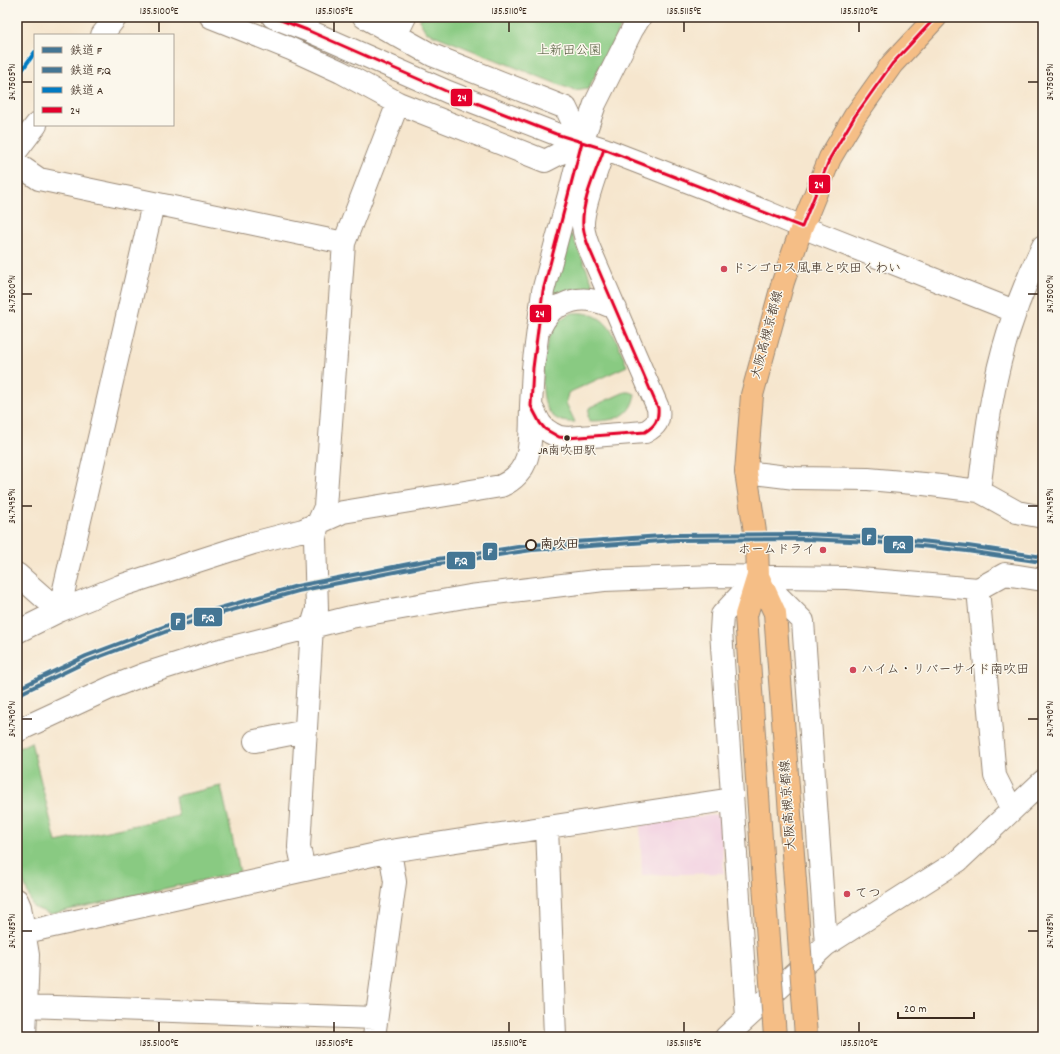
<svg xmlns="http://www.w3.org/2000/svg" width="1060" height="1054" font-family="Dekko,'Klee One',sans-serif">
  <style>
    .built { fill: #f2cfe1 }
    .green { fill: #89ca82; stroke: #627a50 }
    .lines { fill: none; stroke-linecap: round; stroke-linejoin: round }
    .minor-casing { stroke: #988876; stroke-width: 24 }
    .major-casing { stroke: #988876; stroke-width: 24 }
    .minor { stroke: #fff; stroke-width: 22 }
    .major { stroke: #f5be86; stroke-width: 22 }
    .major-bridge-casing { stroke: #988876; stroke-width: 24; stroke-linecap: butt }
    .major-bridge { stroke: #f5be86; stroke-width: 22 }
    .bus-1-casing { stroke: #fbf7ec; stroke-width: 6 }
    .bus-1 { stroke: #e4002b; stroke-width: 3 }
    .rail-1-casing { stroke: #fbf7ec; stroke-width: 7 }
    .rail-2-casing { stroke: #fbf7ec; stroke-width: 7 }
    .rail-3-casing { stroke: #fbf7ec; stroke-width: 7 }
    .rail-1 { stroke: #447694; stroke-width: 4 }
    .rail-2 { stroke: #447694; stroke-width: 4 }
    .rail-3 { stroke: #007ac2; stroke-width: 4 }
    .ticks { fill: none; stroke: #3b2a1e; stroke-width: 1.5 }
    .poi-dot { fill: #d1495b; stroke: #fbf7ec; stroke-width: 1.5 }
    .bus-dot { fill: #3b2a1e; stroke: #fbf7ec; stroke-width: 1.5 }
    .stop-dot { fill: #fbf7ec; stroke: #3b2a1e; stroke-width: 2 }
    .labels { text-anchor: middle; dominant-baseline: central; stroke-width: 3; stroke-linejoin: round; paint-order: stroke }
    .bus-label { font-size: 12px; fill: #3b2a1e; stroke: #fbf7ec }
    .park-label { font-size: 13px; fill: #525a3c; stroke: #fbf7ec }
    .poi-label { font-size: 13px; fill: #3b2a1e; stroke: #fbf7ec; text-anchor: start }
    .street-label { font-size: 13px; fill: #3b2a1e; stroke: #fbf7ec }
    .stop-label { font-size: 13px; font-weight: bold; fill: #3b2a1e; stroke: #fbf7ec; text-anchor: start }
    .line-badge { stroke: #fbf7ec; stroke-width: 1.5 }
    .badge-label { font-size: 11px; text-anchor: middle; font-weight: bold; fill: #fff }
    .neatline { fill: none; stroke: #3b2a1e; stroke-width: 1.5 }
    .ticks-label { font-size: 10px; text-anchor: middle; fill: #3b2a1e }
  </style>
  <rect width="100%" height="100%" fill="#fbf7ec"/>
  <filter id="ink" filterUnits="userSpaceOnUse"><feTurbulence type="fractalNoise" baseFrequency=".025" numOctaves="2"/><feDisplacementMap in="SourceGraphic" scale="8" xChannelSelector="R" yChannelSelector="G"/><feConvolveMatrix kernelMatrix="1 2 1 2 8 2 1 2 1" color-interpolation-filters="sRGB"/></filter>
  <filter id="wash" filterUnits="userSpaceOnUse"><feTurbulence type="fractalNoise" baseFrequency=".012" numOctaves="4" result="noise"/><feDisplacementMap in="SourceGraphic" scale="16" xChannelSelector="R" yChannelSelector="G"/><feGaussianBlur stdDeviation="0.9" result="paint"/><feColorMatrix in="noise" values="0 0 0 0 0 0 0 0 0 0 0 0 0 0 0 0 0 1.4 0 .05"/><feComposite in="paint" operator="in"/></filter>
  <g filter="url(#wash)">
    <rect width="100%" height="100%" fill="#f6e6ce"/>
    <path class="built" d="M720,814L724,873L642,875L640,825Z"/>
    <path class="green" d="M421,17H626L588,89L575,91L426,32L419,20Z
      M564,234L572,235L596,291C578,288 565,289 549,298Z
      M572,313C610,310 615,338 627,366L568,393L566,403L575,422C538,425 541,384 545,358C547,347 549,335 555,326C559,320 565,316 572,313Z
      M625,392H630L635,394C631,420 610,421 589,421L588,416L589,408Z
      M31,742L56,842L178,816L175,796L221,786L240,872L50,914L33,907L17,865V749Z"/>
  </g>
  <g filter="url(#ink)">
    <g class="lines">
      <defs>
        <path id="minor" d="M211,17L291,49L341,72L398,103L545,161L582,142
          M273,17L307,30L448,92L556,134L604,149L764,211L802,227L1014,311
          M364,17L432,55L566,108L582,142
          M102,35L116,17
          M396,35L405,17
          M604,149C598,168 582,207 583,226C584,234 587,243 590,250L658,408C660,421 656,426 645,432L567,438L559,437L551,433L545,429L540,423L531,406L533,368L543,291L571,187L582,142L595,104L632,30L640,17
          M17,150L36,125
          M17,164L39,179L344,243
          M539,330C542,323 546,317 551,311C554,308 558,306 562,305C581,295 598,300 616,309
          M746,472L795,478L868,479L924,484L979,491L1017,512L1043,517
          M979,491C983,460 986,430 992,400C1001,346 1019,295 1043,246
          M17,574L59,611L153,204
          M759,577L803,621L826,945
          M978,589L995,776L1012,810
          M17,632L59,611L120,586L253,543L303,530L343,512L501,486C535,471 530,437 531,406
          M17,731L112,687L145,674L217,651L351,617L470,596L604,580L715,576L848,578L978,589L1005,574L1043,580
          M255,741L306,731
          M547,827L555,1037
          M304,870L299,847L312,626L317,609L315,538L318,523L325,507L344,243L398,103
          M17,900L20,907L28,955L25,1037
          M17,934L390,851L732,799
          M26,1006L376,1018
          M747,1017L721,631L722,615L758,576
          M374,1037L395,882L390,851
          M726,1037L826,945L958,861L1043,781"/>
        <path id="major" d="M758,576L775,613L795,881
          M764,884L746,615L758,576L757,545L746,472L752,395L783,282L802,227L830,158L855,116L892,64L936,17"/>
      </defs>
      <use href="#minor" class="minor-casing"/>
      <use href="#major" class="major-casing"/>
      <use href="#minor" class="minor"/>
      <use href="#major" class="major"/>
      <defs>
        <path id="major-bridge" d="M795,881L806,1037
          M764,884L775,1037"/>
      </defs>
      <use href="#major-bridge" class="major-bridge-casing"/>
      <use href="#major-bridge" class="major-bridge"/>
      <defs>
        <path id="bus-1" d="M273,17L307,30L448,92L556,134L604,149L802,227L830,158L855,116L892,64L936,17
          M582,142L543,291L533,368L531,406L540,423L545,429L559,437L567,438L645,432C655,426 659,420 658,408L590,250C587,243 584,234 583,226C581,202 596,172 604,149"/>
      </defs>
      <use href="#bus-1" class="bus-1-casing"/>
      <use href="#bus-1" class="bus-1"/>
      <defs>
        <path id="rail-1" d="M17,689L86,656L192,616L297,586L424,561L531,545L676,535L805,534L873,537L921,541L968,546L1043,557"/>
        <path id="rail-2" d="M19,694L88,661L194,621L298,591L425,566L532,550L676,540L805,539L873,542L921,546L967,551L1042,562"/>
        <path id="rail-3" d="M17,77L35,52"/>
      </defs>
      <use href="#rail-1" class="rail-1-casing"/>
      <use href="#rail-2" class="rail-2-casing"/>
      <use href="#rail-3" class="rail-3-casing"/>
      <use href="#rail-1" class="rail-1"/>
      <use href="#rail-2" class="rail-2"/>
      <use href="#rail-3" class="rail-3"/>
    </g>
  </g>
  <path class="ticks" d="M159,22V32M334,22V32M509,22V32M684,22V32M859,22V32M22,82H32M1028,82H1038M22,294H32M1028,294H1038M22,506H32M1028,506H1038M22,719H32M1028,719H1038M22,931H32M1028,931H1038M159,1022V1032M334,1022V1032M509,1022V1032M684,1022V1032M859,1022V1032"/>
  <g class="poi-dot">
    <circle cx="724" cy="269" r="4"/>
    <circle cx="823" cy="550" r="4"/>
    <circle cx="853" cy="670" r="4"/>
    <circle cx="847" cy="894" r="4"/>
  </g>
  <circle class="bus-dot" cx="567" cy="438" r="3.5"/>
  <circle class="stop-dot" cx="531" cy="545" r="5"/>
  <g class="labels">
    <g class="bus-label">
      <text x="567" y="451">JR南吹田駅</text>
    </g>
    <g class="park-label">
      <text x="569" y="51">上新田公園</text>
    </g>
    <g class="poi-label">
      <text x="732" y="269">ドンゴロス風車と吹田くわい</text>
      <text x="815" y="550" text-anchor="end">ホームドライ</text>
      <text x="861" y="670">ハイム・リバーサイド南吹田</text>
      <text x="855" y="894">てつ</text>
    </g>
    <g class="street-label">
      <text transform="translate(768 335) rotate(-75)">大阪高槻京都線</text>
      <text transform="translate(789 805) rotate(-94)">大阪高槻京都線</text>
    </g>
    <g class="stop-label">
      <text x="540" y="545">南吹田</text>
    </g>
  </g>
  <g class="line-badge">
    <rect x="450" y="88" width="23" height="19" rx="4" fill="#e4002b"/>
    <rect x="808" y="174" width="23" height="20" rx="4" fill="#e4002b"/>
    <rect x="529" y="304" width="23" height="19" rx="4" fill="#e4002b"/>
    <rect x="861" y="527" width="16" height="19" rx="4" fill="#447694"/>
    <rect x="883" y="535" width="31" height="19" rx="4" fill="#447694"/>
    <rect x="482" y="542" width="16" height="19" rx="4" fill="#447694"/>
    <rect x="446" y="551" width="30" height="19" rx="4" fill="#447694"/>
    <rect x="193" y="607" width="30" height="20" rx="4" fill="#447694"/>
    <rect x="170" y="612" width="16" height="19" rx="4" fill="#447694"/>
  </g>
  <g class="badge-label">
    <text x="462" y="101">24</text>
    <text x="819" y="188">24</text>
    <text x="540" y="317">24</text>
    <text x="869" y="541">F</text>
    <text x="899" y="548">F;Q</text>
    <text x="490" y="555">F</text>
    <text x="461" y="564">F;Q</text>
    <text x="208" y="621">F;Q</text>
    <text x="178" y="625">F</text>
  </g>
  <rect width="1060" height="1054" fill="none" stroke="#fbf7ec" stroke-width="44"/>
  <rect x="34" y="34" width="140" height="92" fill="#fbf7ec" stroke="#aea59a"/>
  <rect x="42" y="47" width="20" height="6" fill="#447694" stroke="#aea59a"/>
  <text x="70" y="54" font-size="12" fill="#3b2a1e">鉄道 F</text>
  <rect x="42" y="67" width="20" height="6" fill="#447694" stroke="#aea59a"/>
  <text x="70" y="74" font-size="12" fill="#3b2a1e">鉄道 F;Q</text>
  <rect x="42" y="87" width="20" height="6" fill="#007ac2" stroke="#aea59a"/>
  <text x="70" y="94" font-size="12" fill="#3b2a1e">鉄道 A</text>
  <rect x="42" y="107" width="20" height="6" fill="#e4002b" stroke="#aea59a"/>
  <text x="70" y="114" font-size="12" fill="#3b2a1e">24</text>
  <path d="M898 1012v6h76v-6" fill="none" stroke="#3b2a1e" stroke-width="2"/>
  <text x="904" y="1012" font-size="12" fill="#3b2a1e" stroke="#fbf7ec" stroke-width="3" paint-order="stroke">20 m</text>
  <rect x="22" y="22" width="1016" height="1010" class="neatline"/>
  <g class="ticks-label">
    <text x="159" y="14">135.5100°E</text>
    <text x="334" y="14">135.5105°E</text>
    <text x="509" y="14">135.5110°E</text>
    <text x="684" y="14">135.5115°E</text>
    <text x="859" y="14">135.5120°E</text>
    <text transform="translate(11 82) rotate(-90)" y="4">34.7505°N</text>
    <text transform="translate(1049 82) rotate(-90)" y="4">34.7505°N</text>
    <text transform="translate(11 294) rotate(-90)" y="4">34.7500°N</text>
    <text transform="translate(1049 294) rotate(-90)" y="4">34.7500°N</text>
    <text transform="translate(11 506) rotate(-90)" y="4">34.7495°N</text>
    <text transform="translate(1049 506) rotate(-90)" y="4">34.7495°N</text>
    <text transform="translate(11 719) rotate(-90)" y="4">34.7490°N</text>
    <text transform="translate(1049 719) rotate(-90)" y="4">34.7490°N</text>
    <text transform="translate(11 931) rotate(-90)" y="4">34.7485°N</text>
    <text transform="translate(1049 931) rotate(-90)" y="4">34.7485°N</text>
    <text x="159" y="1046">135.5100°E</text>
    <text x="334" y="1046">135.5105°E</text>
    <text x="509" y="1046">135.5110°E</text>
    <text x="684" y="1046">135.5115°E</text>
    <text x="859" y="1046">135.5120°E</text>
  </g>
</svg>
